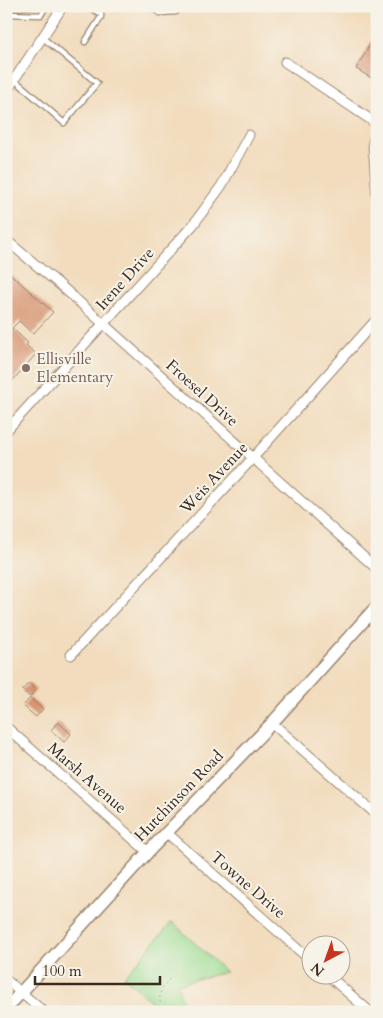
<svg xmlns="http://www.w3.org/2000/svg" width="383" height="1018" font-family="Cardo,serif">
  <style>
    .green { fill: #9bdd94; stroke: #6b8459 }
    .building { fill: #d69371 }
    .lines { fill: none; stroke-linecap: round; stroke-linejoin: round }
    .service-casing { stroke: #96836e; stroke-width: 7 }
    .minor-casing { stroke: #96836e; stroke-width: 11 }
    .tertiary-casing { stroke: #96836e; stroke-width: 14 }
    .path { stroke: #96836e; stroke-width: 1; stroke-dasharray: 1 4; stroke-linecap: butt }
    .service { stroke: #fff; stroke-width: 4.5 }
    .minor { stroke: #fff; stroke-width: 9 }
    .tertiary { stroke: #fff; stroke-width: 11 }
    .education-dot { fill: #8d6e63; stroke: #f7f3e8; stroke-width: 2 }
    .labels { text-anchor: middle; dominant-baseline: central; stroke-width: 4; stroke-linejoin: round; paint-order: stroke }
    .street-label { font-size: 16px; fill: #3b2a1e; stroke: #f7f3e8 }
    .education-label { font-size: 16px; fill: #785e54; stroke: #f7f3e8; text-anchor: start }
  </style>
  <rect width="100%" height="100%" fill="#f7f3e8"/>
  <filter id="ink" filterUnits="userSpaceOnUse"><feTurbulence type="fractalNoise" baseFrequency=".02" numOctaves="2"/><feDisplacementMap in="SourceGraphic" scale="10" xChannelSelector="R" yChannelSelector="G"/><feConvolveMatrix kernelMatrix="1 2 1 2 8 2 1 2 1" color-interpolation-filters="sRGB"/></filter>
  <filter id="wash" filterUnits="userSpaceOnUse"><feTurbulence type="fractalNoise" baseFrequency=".0096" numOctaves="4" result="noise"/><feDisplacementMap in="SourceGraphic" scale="20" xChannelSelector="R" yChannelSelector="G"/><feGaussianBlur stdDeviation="1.12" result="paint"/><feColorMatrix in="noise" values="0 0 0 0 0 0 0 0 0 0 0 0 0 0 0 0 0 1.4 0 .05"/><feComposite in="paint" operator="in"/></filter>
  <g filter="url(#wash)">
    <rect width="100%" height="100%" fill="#f2dcbd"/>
    <path class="green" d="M172,922L226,972L177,984L186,1012H154L157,1007L124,977Z"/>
    <g id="blocks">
      <path class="building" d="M6,6H40L41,7L10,12L6,9Z
        M377,38V77L375,80L356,69L373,39L375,40Z
        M6,270L53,312L33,334L19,321L12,328L28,343L26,345L36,354L6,388V339L11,334L6,329Z
        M29,683L36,690L30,697L22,690Z
        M30,698L43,709L36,717L23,706Z
        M58,722L71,734L64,742L51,730Z"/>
    </g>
  </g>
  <g filter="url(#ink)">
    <use href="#blocks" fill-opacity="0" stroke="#96836e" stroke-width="1"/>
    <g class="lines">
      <defs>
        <path id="service" d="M149,6L160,13L176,12L179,6
          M367,6L369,8
          M6,14L41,15L46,6
          M85,42L101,17V14L87,6
          M15,80L64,123L97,83L43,38"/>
        <path id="minor" d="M285,62L377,124
          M6,92L63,6
          M377,127L373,143L377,196
          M6,240L59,284L377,569
          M6,431L193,225L222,185L249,135
          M71,655L252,459L377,319
          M272,723L377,815
          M6,727L148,852
          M166,832L310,960
          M329,976L370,1012
          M6,980L44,1012"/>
        <path id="tertiary" d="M6,1009L148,852L272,723L377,606"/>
      </defs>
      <use href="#service" class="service-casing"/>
      <use href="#minor" class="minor-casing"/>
      <use href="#tertiary" class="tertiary-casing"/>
      <path class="path" d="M163,1012C156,994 161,989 172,976"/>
      <use href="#service" class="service"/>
      <use href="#minor" class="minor"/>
      <use href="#tertiary" class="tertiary"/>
    </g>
  </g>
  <circle class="education-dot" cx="26" cy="368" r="5"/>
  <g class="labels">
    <g class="street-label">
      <text transform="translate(125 279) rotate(-48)">Irene Drive</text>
      <text transform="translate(202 393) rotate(42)">Froesel Drive</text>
      <text transform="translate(214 478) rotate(-47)">Weis Avenue</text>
      <text transform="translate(87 778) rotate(41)">Marsh Avenue</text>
      <text transform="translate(179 796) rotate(-46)">Hutchinson Road</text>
      <text transform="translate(248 885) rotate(41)">Towne Drive</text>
    </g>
    <g class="education-label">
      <text x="36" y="359">Ellisville<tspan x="36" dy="18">Elementary</tspan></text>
    </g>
  </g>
  <rect width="383" height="1018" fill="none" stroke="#f7f3e8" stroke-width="25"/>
  <g transform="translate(326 960) rotate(221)"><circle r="24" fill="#f7f3e8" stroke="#aca397"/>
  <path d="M0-4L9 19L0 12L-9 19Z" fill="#c8321e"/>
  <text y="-8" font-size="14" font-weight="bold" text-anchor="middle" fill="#3b2a1e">N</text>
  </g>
  <path d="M35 976v8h125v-8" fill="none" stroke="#3b2a1e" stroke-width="2.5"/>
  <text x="42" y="976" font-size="15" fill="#3b2a1e" stroke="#f7f3e8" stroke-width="4" paint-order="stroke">100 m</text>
</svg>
